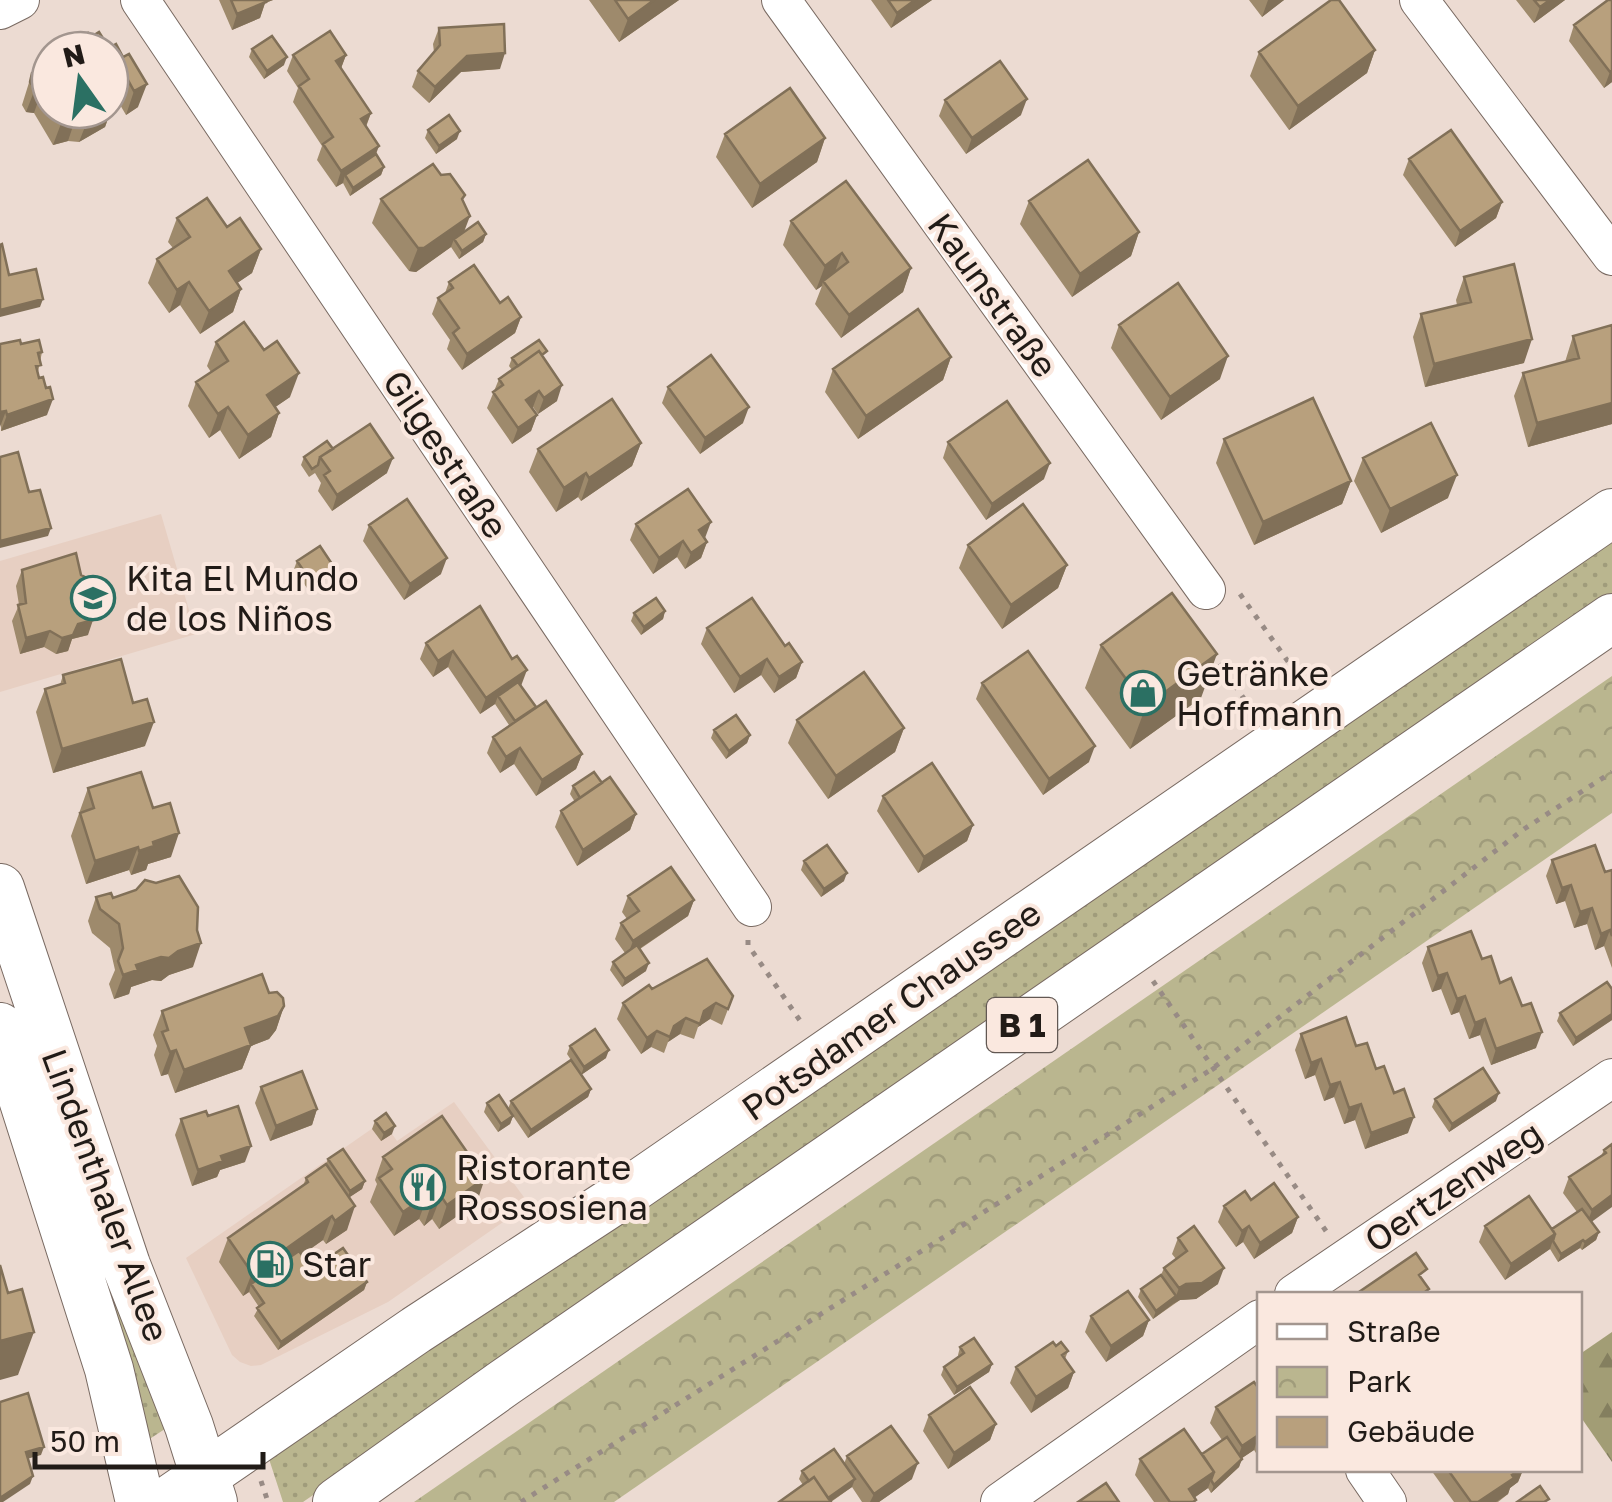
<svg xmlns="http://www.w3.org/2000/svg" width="1612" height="1502" font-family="'Golos Text',sans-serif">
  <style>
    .built { fill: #e7cfc2 }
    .grass { fill: url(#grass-dots) }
    .forest { fill: url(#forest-firs) }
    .park { fill: url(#park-crowns) }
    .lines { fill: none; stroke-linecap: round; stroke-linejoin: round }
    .minor-casing { stroke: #796a62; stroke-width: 40 }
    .major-casing { stroke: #796a62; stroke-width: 50 }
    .path { stroke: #988b85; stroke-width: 5; stroke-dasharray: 5 8; stroke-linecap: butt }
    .minor { stroke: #fff; stroke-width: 38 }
    .major { stroke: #fff; stroke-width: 48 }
    .wall { fill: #9e8a6c }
    .shaded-wall { fill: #817058 }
    .building { fill: #b8a07d; stroke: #817058; stroke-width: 2.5 }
    .labels { text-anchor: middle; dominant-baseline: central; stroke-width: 8; stroke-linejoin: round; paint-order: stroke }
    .shield { fill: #fae8df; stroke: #625853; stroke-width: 2.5 }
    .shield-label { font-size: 32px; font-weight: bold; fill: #211b17 }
    .street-label { font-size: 35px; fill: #211b17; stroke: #fae8df }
    .poi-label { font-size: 35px; fill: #211b17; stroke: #fae8df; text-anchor: start }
  </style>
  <defs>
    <pattern id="grass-dots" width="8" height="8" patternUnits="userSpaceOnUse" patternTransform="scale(2.5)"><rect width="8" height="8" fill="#bab68f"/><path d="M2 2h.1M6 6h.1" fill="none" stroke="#a09c7b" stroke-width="1.8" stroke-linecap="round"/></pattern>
    <pattern id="forest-firs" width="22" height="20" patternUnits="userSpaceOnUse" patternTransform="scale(2.5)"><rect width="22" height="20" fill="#a29d75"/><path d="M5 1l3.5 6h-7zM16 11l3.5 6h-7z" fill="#847f5f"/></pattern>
    <pattern id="park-crowns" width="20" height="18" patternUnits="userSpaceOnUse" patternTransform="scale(2.5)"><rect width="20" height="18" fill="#bab68f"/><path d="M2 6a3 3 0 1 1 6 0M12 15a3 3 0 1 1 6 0" fill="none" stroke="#a09c7b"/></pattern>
  </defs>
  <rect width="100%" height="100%" fill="#ecdbd2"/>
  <path class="built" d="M161,514L196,634L0,692V561Z
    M454,1102L529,1204L388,1302L261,1365L251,1366L240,1362L232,1355L186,1258L383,1121L397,1141Z"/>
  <path class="grass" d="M1612,532V600L303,1502H283L269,1459Z
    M116,1273L168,1427L148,1440L96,1281Z"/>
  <path class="forest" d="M1612,1332V1462L1580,1416V1354Z"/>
  <path class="park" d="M1612,676V813L614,1502H414Z"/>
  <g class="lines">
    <defs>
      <path id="minor" d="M140,0L752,907
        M781,0L1206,590
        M1419,0L1612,256
        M0,10L20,0
        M1294,1294L1612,1078
        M1365,1470L1387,1502
        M1000,1502L1260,1319"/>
      <path id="major" d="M0,888L126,1265L189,1426L213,1502
        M0,1027L109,1369L140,1502
        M166,1502L416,1330L624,1194L1612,513
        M337,1502L504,1383L1612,618"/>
    </defs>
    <use href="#minor" class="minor-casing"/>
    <use href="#major" class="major-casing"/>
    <path class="path" d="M1240,594L1299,677
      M1212,653L1252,710
      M748,940V945L801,1022
      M1153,981L1326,1231
      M261,1481L268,1502
      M521,1502L1212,1069L1524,829L1612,772"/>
    <use href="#minor" class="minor"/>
    <use href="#major" class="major"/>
  </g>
  <path class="wall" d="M219,0H273L265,3L260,18L232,30Z
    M589,0H679L619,42Z
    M871,0H932L891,28Z
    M1249,0H1284L1262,17Z
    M1516,0H1565L1534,23Z
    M1608,0L1612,82L1604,88L1569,41L1574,25Z
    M439,28L500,69L461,72L429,103L412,87L418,71L434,52L433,44Z
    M81,37H91L123,57L129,54L138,107L126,115L119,103L110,113L105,127L79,142L68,141L53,145L34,113L26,112L22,105L32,73L34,72L37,64L43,60L45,55L50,52V110H110Z
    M252,49L284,65L264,79L249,57Z
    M1375,50L1367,73L1289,130L1250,76L1259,52Z
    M293,55H346L341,68L371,113L366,127L376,154L384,167L381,175L350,196L343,183L336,187L317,160L322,146L293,102L298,88L287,71Z
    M945,100L1021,115L966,154L939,116Z
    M428,130L457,139L436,154L425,138Z
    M725,134L825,138L817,162L752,208L716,157Z
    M1409,159L1502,202L1496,218L1455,247L1403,175Z
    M441,175L465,195L462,200L464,232L486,234L483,242L459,259L451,247L416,272L409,271L372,223L381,199Z
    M1029,201L1139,232L1131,256L1072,297L1020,224Z
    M177,218L227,227L261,249L252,273L237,283L241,289L233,312L200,334L180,305L169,313L148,283L157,259L173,248L168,242Z
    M791,221L911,268L903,292L841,338L815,304L822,286L816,290L783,245Z
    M1464,277L1524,363L1425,387L1413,337L1421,314L1457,305L1456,300Z
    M449,282L500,303L521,317L515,333L462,370L447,349L450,340L432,314L438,298L445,293Z
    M1119,325L1220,379L1161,420L1111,348Z
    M1612,325V424L1528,447L1514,396L1523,373L1565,362L1573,336Z
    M216,342L290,397L275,407L279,413L271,437L239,459L220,430L209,438L188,406L196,382L211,372L207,366Z
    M0,344H21L42,352L38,372L47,415L1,431Z
    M951,357L943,380L858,439L825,392L833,369Z
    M512,358L544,359L557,401L538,414L533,407L532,408L537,415L531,431L512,444L487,408L499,379L512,370L509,366Z
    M668,387L743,423L700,454L662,403Z
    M1224,439L1351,481L1342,504L1254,545L1216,463Z
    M948,442L1044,479L986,520L943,458Z
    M641,443L632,466L581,501L578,497L556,512L529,472L538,449Z
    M333,449L387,473L332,511L318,491L321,483L315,473L309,477L301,465L304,457Z
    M1363,458L1448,498L1381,533L1354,481Z
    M636,524L705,538L707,542L701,558L685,569L677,557L653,574L630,540Z
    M369,525L441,574L404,600L363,541Z
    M968,545L1067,565L1058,588L1002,629L959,568Z
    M297,561L331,575L309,591L294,569Z
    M22,570L88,601V635L72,639L68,651L56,654L44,647L20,654L12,621L19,605L16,586Z
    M480,606L521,686L535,707L582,754L576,769L536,796L514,764L500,773L487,753L493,737L509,725L495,704L480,714L448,667L433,677L420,659L426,643Z
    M665,611L663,619L641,635L631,621L634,613Z
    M707,628L785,646L802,662L796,678L774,693L761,675L734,693L701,644Z
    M1101,645L1201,698L1130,749L1085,688Z
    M63,675L145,746L53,773L36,712L45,689L60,685Z
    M982,683L1089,762L1043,795L976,699Z
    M797,720L904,728L895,752L828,799L788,743Z
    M714,730L750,735L747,743L726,759L711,738Z
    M602,783L636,814L630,830L577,866L555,827L561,811L575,802L570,794L573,786Z
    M88,788L153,808L171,857L148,864L146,870L131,875L129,870L86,884L71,836Z
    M883,796L973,825L967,841L918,873L877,811Z
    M1552,860L1605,872L1612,870V968L1604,946L1595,950L1587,924L1574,928L1565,901L1556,904L1546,876Z
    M804,861L844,881L821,897L801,870Z
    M156,883L193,967L169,975L161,981L152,980L131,987L129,994L114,999L109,984L115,970L110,948L92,933L88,921L96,897L113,898Z
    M628,896L694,900L688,916L640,949L646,971L622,987L610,970L613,962L625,953L615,939L621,923L627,919L622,912Z
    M1428,947L1482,959L1500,983L1536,1048L1491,1065L1480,1035L1469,1039L1459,1012L1451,1015L1441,989L1432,992L1422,963Z
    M652,989L733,996L722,1025L710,1019L698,1027L694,1039L680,1034L668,1042L664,1053L651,1047L641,1054L617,1019L623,1003Z
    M1612,989V1020L1573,1046L1557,1021L1560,1013Z
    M269,993L284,1006L276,1030L269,1039L251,1046L242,1069L175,1093L168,1074L161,1076L154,1055L157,1046L153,1035L162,1011Z
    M1301,1034L1356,1046L1376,1069L1408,1133L1365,1149L1355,1120L1344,1124L1334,1097L1324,1101L1315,1075L1305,1079L1295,1050Z
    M570,1046L606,1058L581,1075L591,1089L588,1097L528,1138L513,1116L510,1124L498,1132L484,1112L487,1103L508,1109L511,1101L571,1060L567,1054Z
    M261,1087L317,1109L312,1125L270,1141L255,1103Z
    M1435,1099L1496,1101L1449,1132L1432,1107Z
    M208,1116L245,1162L220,1170L217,1177L192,1186L175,1135L181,1119Z
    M375,1121L392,1134L381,1141L372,1129Z
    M1612,1144L1592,1222L1599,1232L1596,1240L1582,1250L1580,1248L1558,1262L1550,1249L1505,1280L1479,1242L1485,1226L1552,1229L1577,1212L1563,1193L1569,1177L1601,1156L1604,1150Z
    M383,1157L477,1202L439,1229L432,1219L424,1226L419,1219L394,1236L370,1202L377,1184L375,1180Z
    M328,1159L365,1181L362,1189L349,1197L347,1230L326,1244L323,1240L302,1255L312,1269L367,1282L364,1290L278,1350L254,1316L259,1307L249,1292L243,1296L219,1262L228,1238L303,1186L306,1178L326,1164Z
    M1251,1200L1298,1217L1292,1233L1254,1259L1243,1242L1236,1247L1218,1222L1224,1206Z
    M1178,1238L1218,1284L1196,1299L1180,1300L1153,1319L1138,1297L1141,1289L1161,1275L1164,1268L1176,1259L1172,1254Z
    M1091,1316L1149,1320L1143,1336L1106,1362L1085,1332Z
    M1056,1346L1068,1351L1065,1359L1074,1372L1068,1388L1031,1413L1010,1383L1016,1367Z
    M960,1347L992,1364L989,1372L954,1395L941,1375L944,1367L959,1357L958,1355Z
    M1260,1390V1459L1254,1450L1242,1458L1239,1467L1211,1493L1208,1488L1194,1498L1195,1502H1154L1135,1475L1140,1459L1202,1454L1222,1440L1210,1423L1216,1407Z
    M929,1415L996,1424L990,1440L948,1469L923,1431Z
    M847,1456L912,1479L879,1502H862L852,1487L831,1502L803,1485L799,1479L802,1471L844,1464Z
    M1431,1470H1523L1518,1482L1510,1488L1508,1494L1498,1502H1454Z"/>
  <path class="shaded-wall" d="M258,0H273L265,3L260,18L232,30L237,14Z
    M654,0H679L619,42L628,19Z
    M915,0H932L891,28L897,13Z
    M1268,0H1284L1262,17Z
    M1550,0H1565L1534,23L1540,7Z
    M1375,50L1367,73L1289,130L1298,106Z
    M505,53L500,69L461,72L429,103L435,87L467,56Z
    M346,55L340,71L336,61Z
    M287,57L284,65L264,79L267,71Z
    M1612,71V82L1604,88L1610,72Z
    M128,80L119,103L110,113L105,127L79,142L88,119L103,110H110L114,94Z
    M147,84L138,107L126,115L134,91Z
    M35,89L42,90L34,113L26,112Z
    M1027,99L1021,115L966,154L972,138Z
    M371,113L365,128L361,119Z
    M76,117L68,141L53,145L62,121Z
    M460,131L457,139L436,154L439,146Z
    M825,138L817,162L752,208L760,184Z
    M379,146L373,162L345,175L343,183L336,187L341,171Z
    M384,167L381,175L350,196L353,188Z
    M1502,202L1496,218L1455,247L1460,231Z
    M470,216L461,240L454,239L451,247L416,272L409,271L418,248Z
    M1139,232L1131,256L1072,297L1080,274Z
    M486,234L483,242L459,259L462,251Z
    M261,249L252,273L221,294L229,271Z
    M842,253L833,277L823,281L822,286L816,290L825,266Z
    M911,268L903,292L841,338L849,315Z
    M189,282L180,305L169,313L177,290Z
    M241,289L233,312L200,334L209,311Z
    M43,299L40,307L0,317V310Z
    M521,317L515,333L462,370L467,354Z
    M1532,339L1524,363L1425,387L1434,364Z
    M1228,356L1220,379L1161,420L1170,397Z
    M951,357L943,380L858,439L866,416Z
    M299,373L290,397L258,419L267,395Z
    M562,385L557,401L538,414L544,398Z
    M539,391L533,407L520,416L526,400Z
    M53,399L47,415L1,431L7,415Z
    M1612,403V424L1528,447L1537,423Z
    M228,407L220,430L209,438L218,414Z
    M749,407L743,423L700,454L705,438Z
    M6,411L0,427V412Z
    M279,413L271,437L239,459L248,435Z
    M537,415L531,431L512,444L518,428Z
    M641,443L632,466L581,501L589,478Z
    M393,458L387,473L332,511L337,495Z
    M1050,463L1044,479L986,520L992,504Z
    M586,473L578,497L556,512L564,488Z
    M1457,475L1448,498L1381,533L1390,509Z
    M1351,481L1342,504L1254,545L1263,522Z
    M711,522L705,538L699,530Z
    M51,528L48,536L0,548V541Z
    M683,541L677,557L653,574L659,558Z
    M707,542L701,558L685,569L691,553Z
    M447,558L441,574L404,600L410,584Z
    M1067,565L1058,588L1002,629L1011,605Z
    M334,567L331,575L309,591L312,583Z
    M665,611L663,619L641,635L644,627Z
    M93,620L88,635L72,639L68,651L56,654L62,638L78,624Z
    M50,631L44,647L20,654L26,638Z
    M453,651L448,667L433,677L438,661Z
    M1217,654L1201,698L1130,749L1146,706Z
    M767,659L761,675L734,693L740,677Z
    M802,662L796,678L774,693L779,677Z
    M527,670L521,686L498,696L495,704L480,714L486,698Z
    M154,722L145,746L53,773L62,749Z
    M904,728L895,752L828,799L836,776Z
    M750,735L747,743L726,759L729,751Z
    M1095,746L1089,762L1043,795L1049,779Z
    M520,748L514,764L500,773L506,757Z
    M582,754L576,769L536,796L542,780Z
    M636,814L630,830L577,866L583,850Z
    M973,825L967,841L918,873L924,857Z
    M179,833L171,857L148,864L146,870L131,875L139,851L153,842Z
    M138,847L129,870L86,884L95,861Z
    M847,873L844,881L821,897L824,889Z
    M1571,885L1565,901L1556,904L1562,888Z
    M694,900L688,916L627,957L633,941Z
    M1592,908L1587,924L1574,928L1580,912Z
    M1610,930L1604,946L1595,950L1601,934Z
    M201,943L193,967L169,975L161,981L152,980L131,987L129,994L114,999L123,975L136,965Z
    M649,963L646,971L622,987L625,979Z
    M1447,973L1441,989L1432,992L1438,976Z
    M1465,996L1459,1012L1451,1015L1457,999Z
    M716,1003L710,1019L698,1027L704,1011Z
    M284,1006L276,1030L269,1039L251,1046L242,1069L175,1093L184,1070L245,1028Z
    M1612,1014V1020L1573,1046L1576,1038Z
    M686,1018L680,1034L668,1042L674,1026Z
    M1485,1019L1480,1035L1469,1039L1475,1023Z
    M657,1031L651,1047L641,1054L647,1038Z
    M1542,1032L1536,1048L1491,1065L1496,1049Z
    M176,1050L168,1074L161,1076L170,1052Z
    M609,1050L606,1058L581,1075L584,1067Z
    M1321,1059L1315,1075L1305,1079L1311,1063Z
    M1340,1082L1334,1097L1324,1101L1330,1085Z
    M591,1089L588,1097L528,1138L531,1130Z
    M1499,1093L1496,1101L1449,1132L1452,1124Z
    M1361,1104L1355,1120L1344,1124L1349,1108Z
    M317,1109L312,1125L270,1141L276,1126Z
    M513,1116L510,1124L498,1132L501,1124Z
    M1414,1117L1408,1133L1365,1149L1371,1133Z
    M395,1126L392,1134L381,1141L384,1133Z
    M251,1146L245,1162L220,1170L217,1177L192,1186L198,1170L221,1156Z
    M485,1178L477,1202L439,1229L447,1205Z
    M365,1181L362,1189L347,1199L350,1191Z
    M428,1195L419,1219L394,1236L403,1212Z
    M1612,1195V1207L1586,1226L1592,1210Z
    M441,1196L432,1219L424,1226L432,1202Z
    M355,1206L347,1230L326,1244L335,1221Z
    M332,1216L323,1240L254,1288L251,1284L249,1292L243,1296L252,1273Z
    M1298,1217L1292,1233L1254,1259L1260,1243Z
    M1249,1226L1243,1242L1236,1247L1242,1231Z
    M1599,1232L1596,1240L1582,1250L1585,1242Z
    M1555,1234L1550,1249L1505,1280L1511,1264Z
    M1583,1240L1580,1248L1558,1262L1561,1254Z
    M1224,1268L1218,1284L1196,1299L1180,1300L1173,1304L1179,1288Z
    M367,1282L364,1290L278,1350L281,1342Z
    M1176,1296L1173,1304L1153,1319L1156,1311Z
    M1149,1320L1143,1336L1106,1362L1111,1346Z
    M34,1332L18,1375L0,1380V1341Z
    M992,1364L989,1372L954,1395L957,1387Z
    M1074,1372L1068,1388L1031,1413L1036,1397Z
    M996,1424L990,1440L948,1469L954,1453Z
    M1259,1434L1254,1450L1236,1462L1242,1446Z
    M44,1447L41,1455L23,1460L26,1452Z
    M1242,1459L1239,1467L1211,1493L1214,1485Z
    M918,1463L912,1479L879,1502H870L874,1494Z
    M1520,1470H1523L1518,1482L1510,1488L1508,1494L1496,1502H1478Z
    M1214,1472L1208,1488L1188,1502L1189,1489Z
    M33,1476L30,1484L3,1502H0V1498Z
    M855,1479L852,1487L830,1502H823Z"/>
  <path class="building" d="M231,0H265L266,2L237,14Z
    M615,0H654L628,19Z
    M888,0H915L897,13Z
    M1331,0H1339L1375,50L1298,106L1259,52Z
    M1534,0H1550L1540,7Z
    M1608,0H1612V71L1610,72L1574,25Z
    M504,24L505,53L467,56L435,87L418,71L440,45L439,28Z
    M330,31L346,55L336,61L371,113L361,119L379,146L341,171L323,144L333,137L299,86L309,79L293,55Z
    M99,32L109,48L116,44L123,57L129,54L147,84L134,91L128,80L114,94L113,104L110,106V50H53L78,35L81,37L88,33L91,37Z
    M272,36L287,57L267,71L252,49Z
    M50,52V102L42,90L35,89L30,82L32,73L40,68L37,64L47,58L45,55Z
    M1000,61L1027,99L972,138L945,100Z
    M790,88L825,138L760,184L725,134Z
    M55,110H103L88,119L76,117L62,121Z
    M449,115L460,131L439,146L428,130Z
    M1451,130L1502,202L1460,231L1409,159Z
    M376,154L384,167L353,188L345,175Z
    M1088,160L1139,232L1080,274L1029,201Z
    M433,164L441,175L450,174L465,195L462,199L470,216L424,248H418L381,199Z
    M846,181L911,268L849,315L823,281L848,262L842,253L825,266L791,221Z
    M207,198L227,227L240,218L261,249L229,271L241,289L209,311L189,282L177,290L157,259L190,237L177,218Z
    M478,222L486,234L462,251L454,239Z
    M2,244L9,275L36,269L43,299L0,310V245Z
    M1514,264L1532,339L1434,364L1421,314L1471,302L1464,277Z
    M474,265L500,303L508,297L521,317L467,354L453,333L459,328L438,298L453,288L449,282Z
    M1178,283L1228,356L1170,397L1119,325Z
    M918,309L951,357L866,416L833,369Z
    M244,322L264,350L277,341L299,373L267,395L279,413L248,435L228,407L218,414L196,382L228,361L216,342Z
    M1612,325V403L1537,423L1523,373L1579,358L1573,336Z
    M20,340L21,344L39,340L42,352L38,353L41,365L36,366L39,378L43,377L46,388L50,387L53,399L7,415L6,411L0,412V344Z
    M539,340L547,351L542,355L539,351L518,366L512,358Z
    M539,351L562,385L544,398L539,391L526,400L537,415L518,428L493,392L503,385L499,379Z
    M711,355L749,407L705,438L668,387Z
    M1313,398L1351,481L1263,522L1224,439Z
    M612,399L641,443L589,478L586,473L564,488L538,449Z
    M1007,401L1050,463L992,504L948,442Z
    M1431,423L1457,475L1390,509L1363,458Z
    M370,424L393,458L337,495L324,475L330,471L320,457Z
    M327,441L333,449L320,457L318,465L312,469L304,457Z
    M18,452L29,492L40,490L51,528L0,541V457Z
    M688,489L711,522L699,530L707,542L691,553L683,541L659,558L636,524Z
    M407,499L447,558L410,584L369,525Z
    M1023,504L1067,565L1011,605L968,545Z
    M320,546L334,567L312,583L297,561Z
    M76,553L81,575L91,580L93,585L88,601L93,620L78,624L73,635L62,638L50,631L26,638L18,605L26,603L22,570Z
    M1172,593L1217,654L1146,706L1101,645Z
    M656,598L665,611L644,627L634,613Z
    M752,598L785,646L789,643L802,662L779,677L767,659L740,677L707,628Z
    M480,606L512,659L517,656L527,670L486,698L453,651L438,661L426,643Z
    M1028,651L1095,746L1049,779L982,683Z
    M121,659L133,703L147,699L154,722L62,749L45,689L65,683L63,675Z
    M864,672L904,728L836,776L797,720Z
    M518,682L536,707L515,721L498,696Z
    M546,701L582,754L542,780L520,748L506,757L493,737Z
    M736,715L750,735L729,751L714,730Z
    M932,763L973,825L924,857L883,796Z
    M141,772L153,808L170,803L179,833L153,842L154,846L139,851L138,847L95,861L80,813L94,808L88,788Z
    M594,772L602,783L580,798L573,786Z
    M610,777L636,814L583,850L561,811Z
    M827,845L847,873L824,889L804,861Z
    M1595,845L1605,872L1612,870V936L1610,930L1601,934L1592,908L1580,912L1571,885L1562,888L1552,860Z
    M671,867L694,900L633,941L621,923L639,911L628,896Z
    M179,876L198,907L197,930L201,943L178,951L169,958L161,957L136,965L138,970L123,975L118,961L123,948L119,924L100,909L96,897L111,893L113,898L136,890L145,880L156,883Z
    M1471,931L1482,959L1491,956L1500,983L1511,978L1522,1006L1531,1003L1542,1032L1496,1049L1485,1019L1475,1023L1465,996L1457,999L1447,973L1438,976L1428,947Z
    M637,945L649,963L625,979L613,962Z
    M707,959L733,996L728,1009L716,1003L704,1011L700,1024L686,1018L674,1026L670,1037L657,1031L647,1038L623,1003L649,985L652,989Z
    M262,974L269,993L277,992L283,998L284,1006L278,1016L245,1028L251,1045L184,1070L176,1050L170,1052L162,1032L168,1030L162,1011Z
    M1607,982L1612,989V1014L1576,1038L1560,1013Z
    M1346,1017L1356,1046L1367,1043L1376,1069L1384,1066L1394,1093L1404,1089L1414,1117L1371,1133L1361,1104L1349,1108L1340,1082L1330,1085L1321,1059L1311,1063L1301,1034Z
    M595,1029L609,1050L584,1067L570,1046Z
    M571,1060L591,1089L531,1130L511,1101Z
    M1483,1068L1499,1093L1452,1124L1435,1099Z
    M302,1071L317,1109L276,1126L261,1087Z
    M499,1095L513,1116L501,1124L487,1103Z
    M238,1106L251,1146L221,1156L223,1161L198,1170L181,1119L206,1111L208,1116Z
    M386,1113L395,1126L384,1133L375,1121Z
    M442,1116L485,1178L447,1205L441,1196L432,1202L428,1195L403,1212L379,1178L392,1169L383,1157Z
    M1612,1144V1195L1592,1210L1569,1177L1606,1153L1604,1150Z
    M343,1149L365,1181L350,1191L328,1159Z
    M326,1164L355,1206L335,1221L332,1216L252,1273L228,1238L308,1182L306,1178Z
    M1274,1183L1298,1217L1260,1243L1249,1226L1242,1231L1224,1206L1245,1191L1251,1200Z
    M1529,1196L1555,1234L1511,1264L1485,1226Z
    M1582,1209L1599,1232L1585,1242L1583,1240L1561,1254L1553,1241L1555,1234L1552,1229Z
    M1194,1226L1224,1268L1202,1283L1186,1284L1179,1288L1164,1268L1187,1251L1178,1238Z
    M343,1248L367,1282L281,1342L257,1308L264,1303L251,1284L299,1251L312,1269Z
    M1416,1253L1427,1269L1419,1275L1429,1289L1422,1294H1356Z
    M0,1265L8,1293L22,1289L34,1332L0,1341Z
    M1161,1275L1176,1296L1156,1311L1141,1289Z
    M1128,1291L1149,1320L1111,1346L1091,1316Z
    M974,1338L992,1364L957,1387L944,1367L964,1353L960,1347Z
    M1053,1342L1056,1346L1061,1342L1068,1351L1062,1355L1074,1372L1036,1397L1016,1367Z
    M1254,1382L1260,1390V1434L1242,1446L1216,1407Z
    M970,1387L996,1424L954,1453L929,1415Z
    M28,1393L44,1447L26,1452L33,1476L0,1498V1402Z
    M891,1426L918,1463L874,1494L847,1456Z
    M1184,1429L1214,1472L1189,1489L1196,1500L1193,1502H1170L1140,1459Z
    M1227,1437L1242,1459L1214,1485L1211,1480L1214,1472L1202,1454Z
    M834,1449L855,1479L828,1498L814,1477L809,1481L802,1471Z
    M1448,1470H1520L1512,1475L1514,1478L1478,1502H1471Z
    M814,1477L831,1502H779Z
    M1106,1483L1119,1502H1078Z
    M1540,1486L1549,1499L1544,1502H1517Z"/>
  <defs>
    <symbol id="school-ring" viewBox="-11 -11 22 22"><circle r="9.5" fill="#fae8df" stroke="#2b7063" stroke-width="1.5"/><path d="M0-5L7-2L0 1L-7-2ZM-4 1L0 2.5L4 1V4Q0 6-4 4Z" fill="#2b7063"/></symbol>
    <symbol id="shop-ring" viewBox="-11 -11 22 22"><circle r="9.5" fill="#fae8df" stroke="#2b7063" stroke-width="1.5"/><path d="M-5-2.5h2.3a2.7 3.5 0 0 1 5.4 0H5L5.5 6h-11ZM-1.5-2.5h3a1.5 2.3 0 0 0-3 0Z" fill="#2b7063"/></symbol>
    <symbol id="restaurant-ring" viewBox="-11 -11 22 22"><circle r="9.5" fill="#fae8df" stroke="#2b7063" stroke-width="1.5"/><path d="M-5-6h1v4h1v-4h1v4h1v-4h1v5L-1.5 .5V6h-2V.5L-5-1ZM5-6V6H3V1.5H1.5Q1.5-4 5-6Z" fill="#2b7063"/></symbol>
    <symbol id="fuel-ring" viewBox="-11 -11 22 22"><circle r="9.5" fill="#fae8df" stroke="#2b7063" stroke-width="1.5"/><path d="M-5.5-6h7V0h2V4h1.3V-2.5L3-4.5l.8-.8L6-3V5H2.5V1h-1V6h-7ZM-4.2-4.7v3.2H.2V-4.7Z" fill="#2b7063"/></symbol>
  </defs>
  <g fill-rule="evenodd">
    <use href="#school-ring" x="68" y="573" width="50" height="50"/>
    <use href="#shop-ring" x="1118" y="668" width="50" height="50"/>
    <use href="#restaurant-ring" x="398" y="1162" width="50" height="50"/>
    <use href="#fuel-ring" x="245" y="1239" width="50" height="50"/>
  </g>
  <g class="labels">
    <rect class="shield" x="987" y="998" width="70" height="54" rx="8"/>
    <g class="shield-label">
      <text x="1022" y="1025">B 1</text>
    </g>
    <g class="street-label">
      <text transform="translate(993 295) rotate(54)">Kaunstraße</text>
      <text transform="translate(446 454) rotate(56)">Gilgestraße</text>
      <text transform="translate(891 1010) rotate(-35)">Potsdamer Chaussee</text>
      <text transform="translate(1453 1186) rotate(-34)">Oertzenweg</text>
      <text transform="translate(106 1195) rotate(70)">Lindenthaler Allee</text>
    </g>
    <g class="poi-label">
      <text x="126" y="578">Kita El Mundo<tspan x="126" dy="40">de los Niños</tspan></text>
      <text x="1176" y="673">Getränke<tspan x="1176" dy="40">Hoffmann</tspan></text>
      <text x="456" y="1167">Ristorante<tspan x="456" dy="40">Rossosiena</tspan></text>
      <text x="302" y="1264">Star</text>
    </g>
  </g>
  <rect x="1257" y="1292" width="325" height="180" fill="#fae8df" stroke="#a3968f" stroke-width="2.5"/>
  <rect x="1277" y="1324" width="50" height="15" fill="#ffffff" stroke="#a3968f" stroke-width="2.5"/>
  <text x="1347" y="1342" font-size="30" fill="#211b17">Straße</text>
  <rect x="1277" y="1367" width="50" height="30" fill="url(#park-crowns)" stroke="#a3968f" stroke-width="2.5"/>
  <text x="1347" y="1392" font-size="30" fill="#211b17">Park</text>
  <rect x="1277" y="1417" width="50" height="30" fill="#b8a07d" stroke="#a3968f" stroke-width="2.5"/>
  <text x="1347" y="1442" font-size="30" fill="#211b17">Gebäude</text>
  <g transform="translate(80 80) rotate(346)"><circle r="48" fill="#fae8df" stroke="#a3968f" stroke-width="2.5"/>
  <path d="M0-8L18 38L0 25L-18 38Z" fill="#2b7063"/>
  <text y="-15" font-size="28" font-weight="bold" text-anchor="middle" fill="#211b17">N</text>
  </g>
  <path d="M35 1452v15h228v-15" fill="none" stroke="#211b17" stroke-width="5"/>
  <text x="50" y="1452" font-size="30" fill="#211b17" stroke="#fae8df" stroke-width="8" paint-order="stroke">50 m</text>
</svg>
